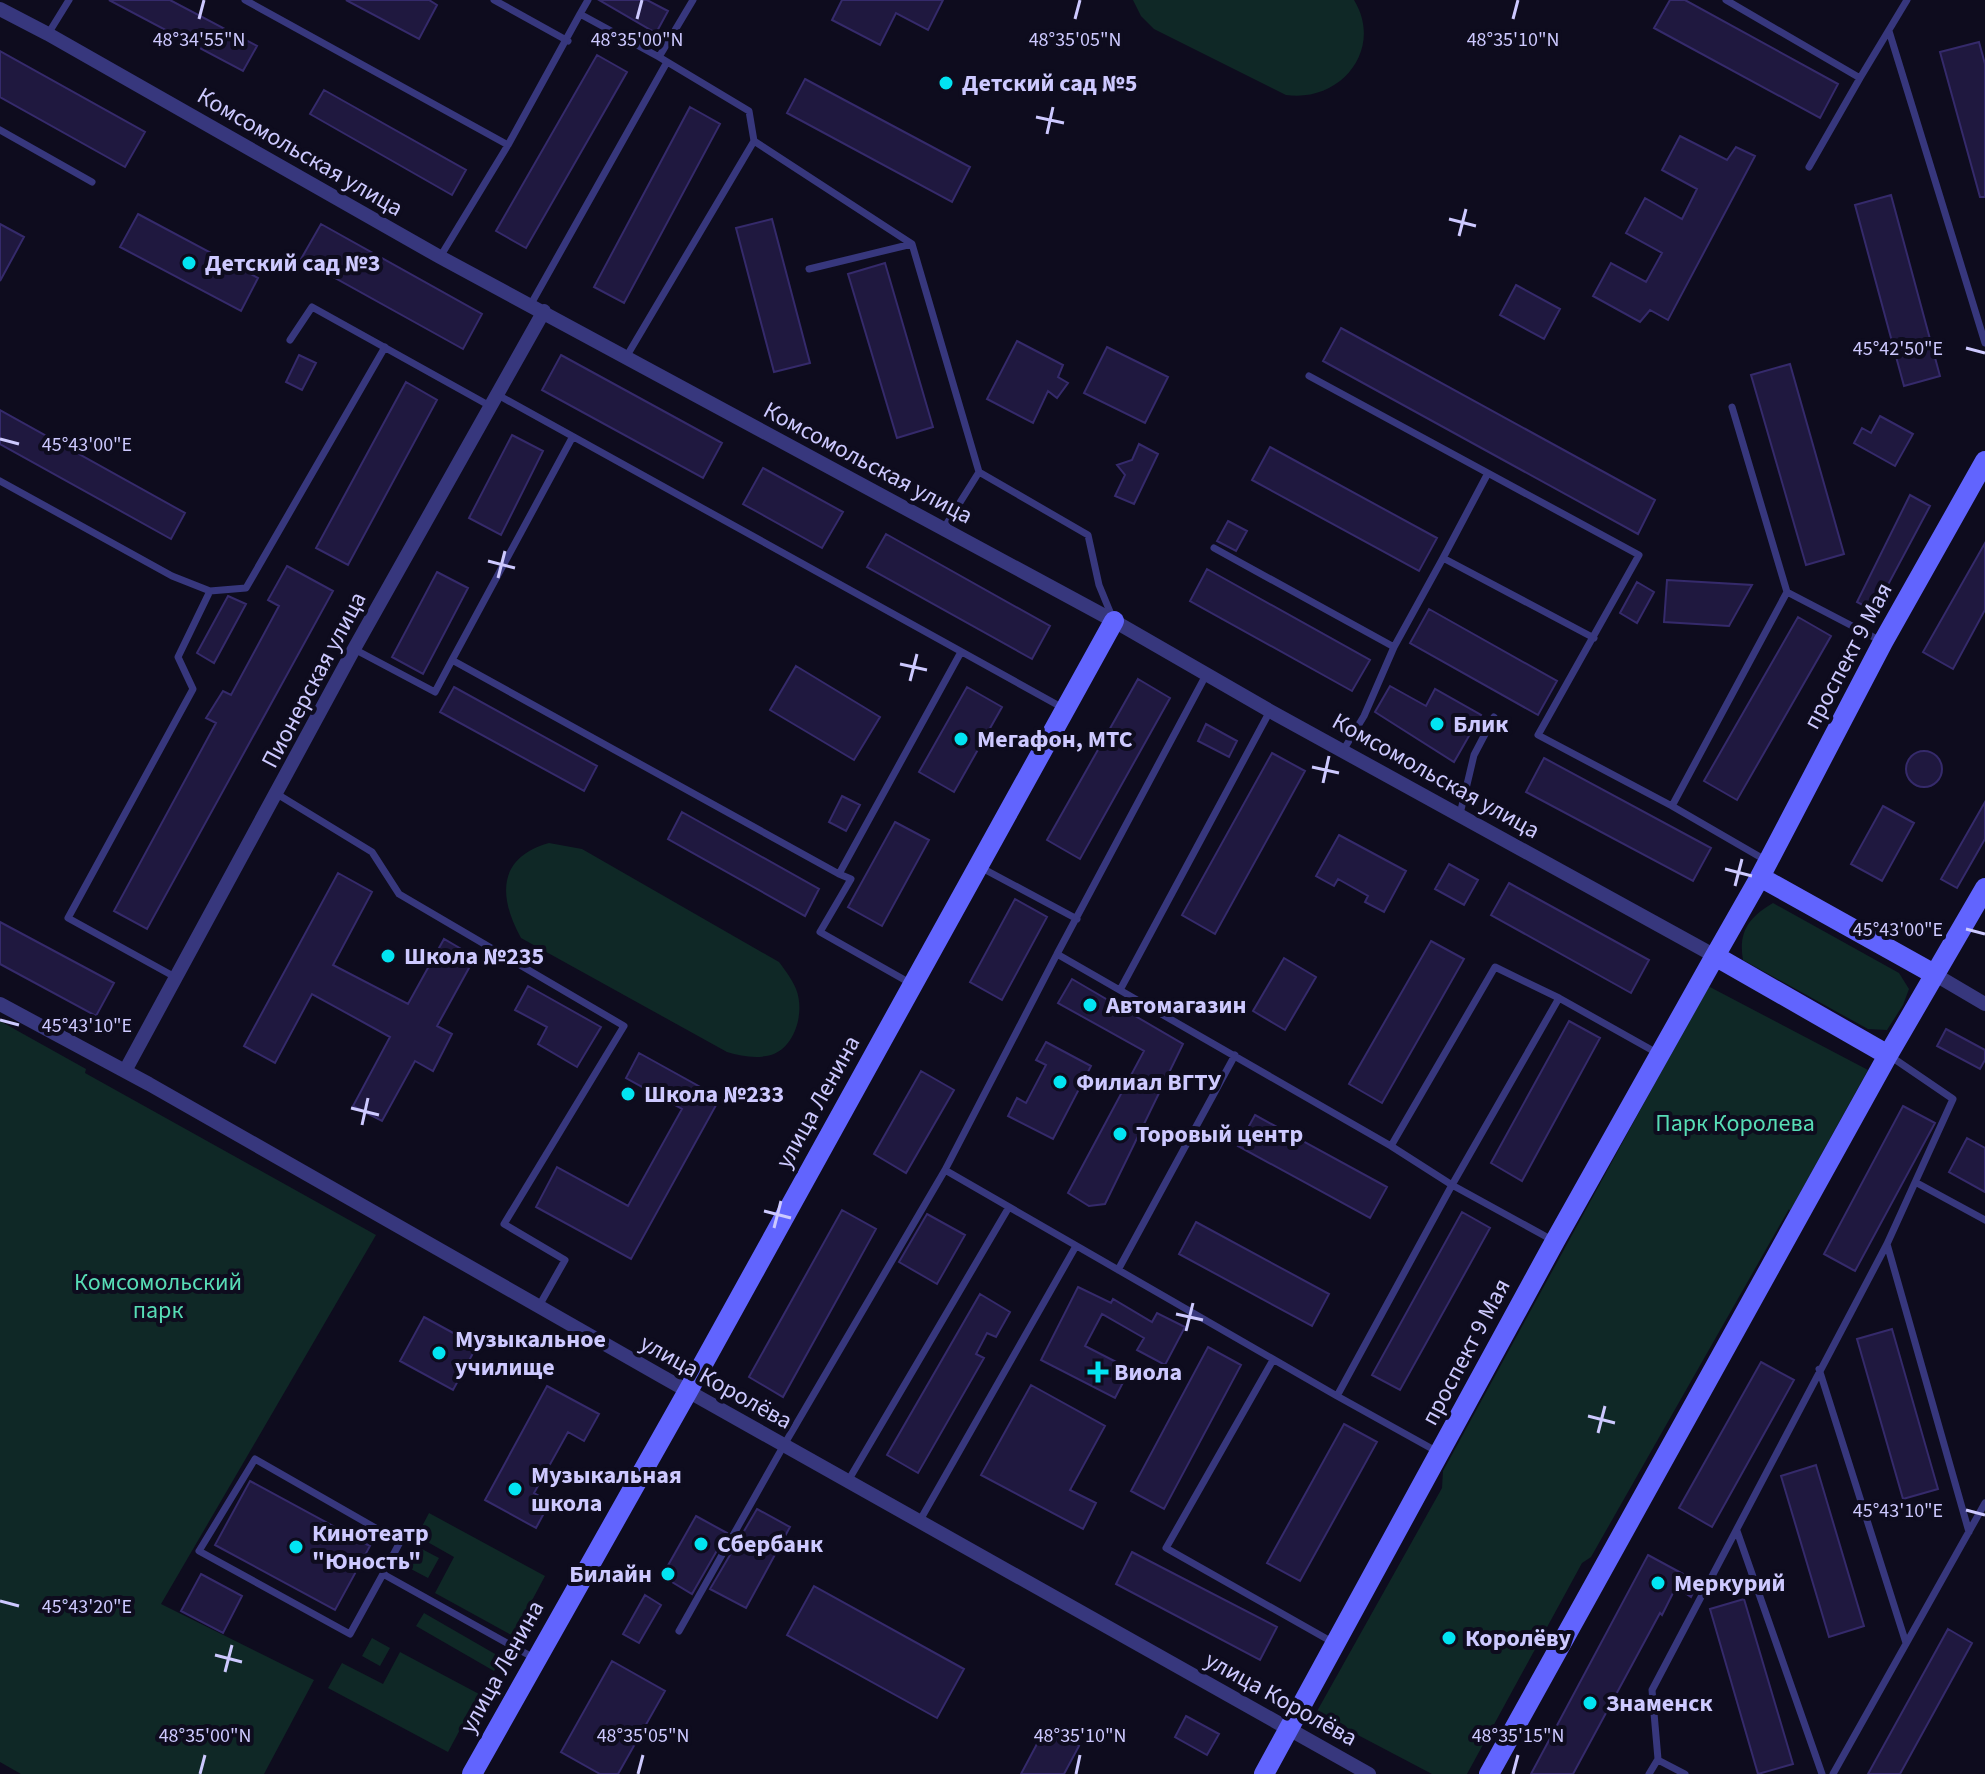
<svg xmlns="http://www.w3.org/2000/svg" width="1985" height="1774" font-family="'Source Sans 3',sans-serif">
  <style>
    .green { fill: #0f2826 }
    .building { fill: #1f183f; stroke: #352a6b; stroke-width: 2 }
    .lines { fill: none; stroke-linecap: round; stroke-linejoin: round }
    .lane { stroke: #37377d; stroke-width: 7 }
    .street { stroke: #37377d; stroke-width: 14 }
    .secondary { stroke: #6164fe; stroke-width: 20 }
    .ticks { fill: none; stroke: #cdc9ff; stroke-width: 3 }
    .poi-dot { fill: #02e4f2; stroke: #0e0c1e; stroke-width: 3 }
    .labels { text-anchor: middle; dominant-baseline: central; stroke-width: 8; stroke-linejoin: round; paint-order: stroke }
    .poi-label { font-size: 24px; font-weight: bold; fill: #cdc9ff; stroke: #0e0c1e; text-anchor: start }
    .street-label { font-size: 24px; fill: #cdc9ff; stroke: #0e0c1e }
    .park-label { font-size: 24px; fill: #57ddb6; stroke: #0e0c1e }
    .ticks-label { font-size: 20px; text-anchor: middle; fill: #cdc9ff; stroke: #0e0c1e; stroke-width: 8; stroke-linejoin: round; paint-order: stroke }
  </style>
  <rect width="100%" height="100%" fill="#0e0c1e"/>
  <path class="green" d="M1133,0H1354C1384,49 1341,103 1286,95L1154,29L1141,16Z
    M549,843L582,849L779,962C785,970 792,979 796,989C805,1011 796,1047 771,1055C756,1059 741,1056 727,1052L521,938C499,898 496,858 549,843Z
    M1773,903L1899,973L1909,989L1903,1005L1887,1030L1868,1029L1743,960C1738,932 1749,917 1773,903Z
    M1708,986L1868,1070L1790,1211L1789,1209L1591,1557L1582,1563L1467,1774H1432L1316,1713L1442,1488L1443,1471Z
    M0,1021L86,1069L85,1073L376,1235L161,1604L314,1680L264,1774H21L0,1762Z
    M429,1513L545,1576L513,1636L435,1593L454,1557L417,1536Z
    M420,1548L439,1558L428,1578L409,1568Z
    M424,1613L502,1658L494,1671L416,1626Z
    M372,1638L390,1648L380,1666L362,1656Z
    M400,1652L479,1694L448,1752L328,1688L342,1663L383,1684Z"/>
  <path class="building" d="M109,0H170L257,46L243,71Z
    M346,0H429L437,5L419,39Z
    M599,0H647L668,11L656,33Z
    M842,0H943L928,30L896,13L880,45L832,20Z
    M1670,0H1685L1838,84L1820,118L1654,28Z
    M1979,42L1985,64V197H1980L1940,52Z
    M0,51L145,132L125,167L0,97Z
    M597,55L627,72L526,248L496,231Z
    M805,79L970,167L952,202L787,113Z
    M324,90L466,170L452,195L310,114Z
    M690,107L720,124L624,303L594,287Z
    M1680,136L1727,160L1736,147L1755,156L1668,320L1650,310L1640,322L1593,296L1611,263L1646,282L1662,253L1626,233L1645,198L1682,219L1697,189L1662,170Z
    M1891,195L1940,376L1904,386L1855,205Z
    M138,214L258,278L241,311L120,247Z
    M772,219L810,363L774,372L736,228Z
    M0,224L24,237L0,281Z
    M321,224L482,314L463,349L301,259Z
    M885,263L933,427L897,438L848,274Z
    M1516,285L1560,309L1544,339L1500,315Z
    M1341,328L1655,500L1638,534L1323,361Z
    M1017,341L1063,365L1058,377L1068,383L1057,398L1048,391L1033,423L987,399Z
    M1107,347L1168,377L1145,423L1084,393Z
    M299,355L316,363L302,390L286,382Z
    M561,355L722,443L703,478L542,390Z
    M1790,364L1844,554L1806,565L1751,375Z
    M406,382L437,400L348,565L316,548Z
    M0,410L185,513L171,539L0,444Z
    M1880,416L1913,434L1895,466L1854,443L1862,428L1871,433Z
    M512,435L543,451L501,535L469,518Z
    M1139,444L1158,454L1134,504L1115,496L1125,475L1117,465L1132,460Z
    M1270,447L1437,538L1419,571L1252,480Z
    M763,468L843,512L822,548L743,504Z
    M1910,495L1930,506L1874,611L1857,602Z
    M1228,521L1247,531L1236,551L1217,541Z
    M886,534L1050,626L1032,659L867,567Z
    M1985,543V610L1953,669L1923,652Z
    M287,566L333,591L147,929L114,911L216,723L206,718L223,691L231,695L279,606L268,600Z
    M1207,569L1370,660L1352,691L1190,601Z
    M437,572L468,588L423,674L392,657Z
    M1667,580L1752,585L1729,626L1664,622Z
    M1637,582L1654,592L1637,623L1620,613Z
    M228,596L246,604L214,663L197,653Z
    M1429,609L1557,681L1538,715L1410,643Z
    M1798,617L1831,636L1737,800L1704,781Z
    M796,666L880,717L854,760L770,710Z
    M1138,679L1170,698L1080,859L1047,840Z
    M1390,686L1426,706L1435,689L1481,715L1454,762L1375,712Z
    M454,687L597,766L584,791L440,712Z
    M967,687L1002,707L954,792L919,772Z
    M1206,724L1237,741L1229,757L1198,741Z
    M1906 769a18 18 0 1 1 36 0a18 18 0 1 1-36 0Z
    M1272,753L1305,771L1215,934L1182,915Z
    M1544,758L1711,848L1693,881L1526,792Z
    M842,796L860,805L846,831L829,822Z
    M1985,802V839L1957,888L1941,879Z
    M1883,806L1914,823L1882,881L1851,864Z
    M682,812L819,889L805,916L668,839Z
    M895,822L929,840L882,926L848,907Z
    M1339,835L1406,871L1384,912L1365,902L1368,896L1338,879L1334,886L1316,876Z
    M1449,864L1478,880L1464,905L1435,889Z
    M338,873L372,892L333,965L408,1004L444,939L475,957L437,1026L452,1034L433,1071L415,1061L382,1121L353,1106L390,1037L312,994L275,1063L244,1046Z
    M1509,883L1649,960L1631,993L1491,915Z
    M1015,899L1047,917L1002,1000L970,982Z
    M0,922L114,983L96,1016L0,964Z
    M1431,941L1464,959L1382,1103L1349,1084Z
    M1284,958L1316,977L1285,1030L1253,1011Z
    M1072,979L1183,1044L1105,1204L1089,1206L1068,1193L1144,1051L1058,1003Z
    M528,986L601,1027L577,1067L538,1044L547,1027L515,1010Z
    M1569,1021L1600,1038L1522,1181L1491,1163Z
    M1946,1029L1985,1050V1060L1980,1069L1937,1046Z
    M1046,1042L1091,1066L1053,1139L1008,1116L1017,1098L1026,1103L1046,1065L1036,1060Z
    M639,1053L720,1098L631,1259L536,1207L557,1167L628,1206L682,1109L626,1078Z
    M921,1071L954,1090L906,1173L874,1154Z
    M1903,1106L1935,1123L1855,1271L1824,1254Z
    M1255,1115L1387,1187L1370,1218L1238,1146Z
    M1967,1138L1985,1148V1192L1949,1172Z
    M842,1210L876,1229L783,1397L749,1377Z
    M1462,1212L1490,1228L1400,1390L1372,1375Z
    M927,1214L965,1235L937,1284L899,1262Z
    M1196,1222L1329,1294L1312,1326L1179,1254Z
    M1078,1287L1111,1303L1113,1299L1152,1322L1157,1313L1185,1327L1165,1365L1137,1350L1144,1338L1102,1314L1085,1346L1130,1369L1115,1398L1041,1360Z
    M980,1294L1010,1312L996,1337L987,1333L976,1354L984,1358L918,1473L887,1455Z
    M424,1317L477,1346L453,1390L400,1361Z
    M1892,1329L1938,1489L1903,1499L1857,1339Z
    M1208,1347L1241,1365L1164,1509L1131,1491Z
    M1761,1362L1794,1380L1712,1527L1679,1508Z
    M1031,1385L1105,1426L1070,1490L1096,1503L1083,1529L981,1475Z
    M547,1386L599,1414L584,1441L568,1432L534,1493L550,1502L536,1528L485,1500Z
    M1344,1424L1377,1442L1300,1581L1267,1563Z
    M1816,1465L1864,1626L1829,1637L1781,1476Z
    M250,1481L370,1546L335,1610L215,1545Z
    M757,1509L790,1527L746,1608L710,1589Z
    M696,1516L727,1533L692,1594L662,1576Z
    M1132,1552L1277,1627L1260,1660L1116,1584Z
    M1648,1555L1698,1582L1691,1597L1676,1587L1662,1615L1660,1613L1573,1774H1531Z
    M201,1574L242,1596L223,1633L181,1611Z
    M814,1586L964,1669L937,1718L787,1635Z
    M645,1595L661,1605L639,1643L623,1634Z
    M1744,1599L1793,1764L1758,1774L1710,1609Z
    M1948,1629L1972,1643L1900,1774H1868Z
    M612,1661L665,1691L618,1774H600L561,1752Z
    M1186,1716L1219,1734L1207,1755L1175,1737Z
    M1046,1727L1079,1746L1064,1774H1021Z"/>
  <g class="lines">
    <path class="lane" d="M245,0L508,145
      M494,0L568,41
      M588,0L580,14L659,57
      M693,0L659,57L749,111L754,141L912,244L979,472
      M1726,0L1860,78L1907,0
      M1889,31L1985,343
      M48,34L69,0
      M0,130L92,182
      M1809,167L1860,78
      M440,257L508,145L580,14
      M809,269L912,244
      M531,304L667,62
      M290,340L312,307L490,406
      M625,359L754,141
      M1309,376L1639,555L1538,735L1672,806
      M498,395L1063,708
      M1732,407L1787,592L1881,641
      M572,438L452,660L839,874L961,652
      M0,481L172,576L210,591
      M944,528L979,472L1088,535L1099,585L1113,619
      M1214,548L1394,647
      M1443,558L1488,473
      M354,649L435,692L452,660
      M1206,675L1057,954L1391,1146
      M1344,749L1364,716L1394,647L1443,558L1594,638
      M277,794L372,852L399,894L624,1026L504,1224L565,1260L539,1306
      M1460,814L1474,755L1494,717
      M1767,861L1672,806L1787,592
      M980,867L1077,919
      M839,874L851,879L820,932L910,983
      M175,977L68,918L193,689L178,657L210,591L246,588L385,347
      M1120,990L1270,711
      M945,1170L1057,954
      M1917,1183L1985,1220
      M1554,1241L1452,1185L1391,1146L1495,967L1559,998L1657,1053
      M1887,1244L1969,1532
      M1118,1270L1235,1055
      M1273,1360L1166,1548L1334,1643
      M1819,1369L1906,1643
      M1436,1451L1337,1396L1452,1185L1559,998
      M848,1481L1009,1207
      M919,1522L1076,1246
      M1737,1531L1822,1774
      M383,1574L350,1634L199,1551L255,1459L400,1542L383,1574L534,1658
      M679,1631L784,1445L945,1170L1337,1396
      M1658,1760L1685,1774
      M1649,1774L1658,1759L1652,1690L1887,1244L1953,1099L1890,1056
      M1833,1774L1985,1503"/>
    <path class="street" d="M0,9L48,34L440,257L1114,621L1270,711L1715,956
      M1934,974L1985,1004
      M0,1004L149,1084L661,1376L1369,1774
      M125,1071L354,649L544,311"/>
    <path class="secondary" d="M1760,877L1883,642L1985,461
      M1934,974L1760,877L1715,956L1888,1055L1985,888
      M472,1774L688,1391L1114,621
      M1264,1774L1555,1241L1715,956
      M1489,1774L1888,1055"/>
  </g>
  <path class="ticks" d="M199,19L204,0M637,19L642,0M1075,19L1080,0M1513,19L1518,0M1036,117L1064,123M1047,134L1053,107M1449,219L1476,226M1459,236L1466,209M1966,348L1985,353M0,439L19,444M488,561L515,568M498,578L505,551M900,664L927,670M910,681L917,654M1312,767L1339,773M1323,783L1329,756M1725,869L1752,876M1735,886L1742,859M1966,929L1985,934M0,1020L19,1025M351,1108L379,1115M362,1125L368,1098M764,1211L791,1218M774,1228L781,1201M1176,1314L1203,1320M1186,1331L1193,1303M1588,1416L1615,1423M1598,1433L1605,1406M1966,1510L1985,1515M0,1601L19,1606M215,1655L242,1662M225,1672L232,1645M200,1774L205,1755M638,1774L643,1755M1076,1774L1080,1755M1513,1774L1518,1755"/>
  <g class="poi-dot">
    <circle cx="946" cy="83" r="8"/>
    <circle cx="189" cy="263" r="8"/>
    <circle cx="1437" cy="724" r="8"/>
    <circle cx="961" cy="739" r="8"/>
    <circle cx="388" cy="956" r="8"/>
    <circle cx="1090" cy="1005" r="8"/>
    <circle cx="1060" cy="1082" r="8"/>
    <circle cx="628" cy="1094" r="8"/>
    <circle cx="1120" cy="1134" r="8"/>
    <circle cx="439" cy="1353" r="8"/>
    <path d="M1094 1360h8v8h8v8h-8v8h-8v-8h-8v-8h8z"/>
    <circle cx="515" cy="1489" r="8"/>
    <circle cx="701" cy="1544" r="8"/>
    <circle cx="296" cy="1547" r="8"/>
    <circle cx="668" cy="1574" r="8"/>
    <circle cx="1658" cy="1583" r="8"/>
    <circle cx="1449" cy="1638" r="8"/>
    <circle cx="1590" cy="1703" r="8"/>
  </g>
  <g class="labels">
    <g class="poi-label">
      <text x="962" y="83">Детский сад №5</text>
      <text x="205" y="263">Детский сад №3</text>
      <text x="1453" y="724">Блик</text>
      <text x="977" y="739">Мегафон, МТС</text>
      <text x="404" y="956">Школа №235</text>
      <text x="1106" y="1005">Автомагазин</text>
      <text x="1076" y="1082">Филиал ВГТУ</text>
      <text x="644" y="1094">Школа №233</text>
      <text x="1136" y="1134">Торовый центр</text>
      <text x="455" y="1339">Музыкальное<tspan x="455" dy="28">училище</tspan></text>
      <text x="1114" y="1372">Виола</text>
      <text x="531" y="1475">Музыкальная<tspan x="531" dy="28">школа</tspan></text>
      <text x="312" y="1533">Кинотеатр<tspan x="312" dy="28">"Юность"</tspan></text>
      <text x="717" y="1544">Сбербанк</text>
      <text x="652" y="1574" text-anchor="end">Билайн</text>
      <text x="1674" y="1583">Меркурий</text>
      <text x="1465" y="1638">Королёву</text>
      <text x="1606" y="1703">Знаменск</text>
    </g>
    <g class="street-label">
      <text transform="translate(300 152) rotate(30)">Комсомольская улица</text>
      <text transform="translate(868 463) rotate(28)">Комсомольская улица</text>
      <text transform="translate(1848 656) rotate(-62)">проспект 9 Мая</text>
      <text transform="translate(314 680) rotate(-62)">Пионерская улица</text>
      <text transform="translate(1436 776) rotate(29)">Комсомольская улица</text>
      <text transform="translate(818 1102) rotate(-61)">улица Ленина</text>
      <text transform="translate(1466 1352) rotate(-62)">проспект 9 Мая</text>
      <text transform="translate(716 1382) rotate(29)">улица Королёва</text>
      <text transform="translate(502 1667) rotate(-61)">улица Ленина</text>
      <text transform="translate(1281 1699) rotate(29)">улица Королёва</text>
    </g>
    <g class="park-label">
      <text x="1735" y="1123">Парк Королева</text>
      <text x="158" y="1282">Комсомольский<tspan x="158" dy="28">парк</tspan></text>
    </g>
  </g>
  <g class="ticks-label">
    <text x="199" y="46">48°34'55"N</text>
    <text x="637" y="46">48°35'00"N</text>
    <text x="1075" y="46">48°35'05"N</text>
    <text x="1513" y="46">48°35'10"N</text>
    <text x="1898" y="355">45°42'50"E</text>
    <text x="87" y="451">45°43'00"E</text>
    <text x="1898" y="936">45°43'00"E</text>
    <text x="87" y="1032">45°43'10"E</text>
    <text x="1898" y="1517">45°43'10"E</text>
    <text x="87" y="1613">45°43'20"E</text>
    <text x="205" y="1742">48°35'00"N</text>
    <text x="643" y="1742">48°35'05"N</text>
    <text x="1080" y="1742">48°35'10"N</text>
    <text x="1518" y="1742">48°35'15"N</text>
  </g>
</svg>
